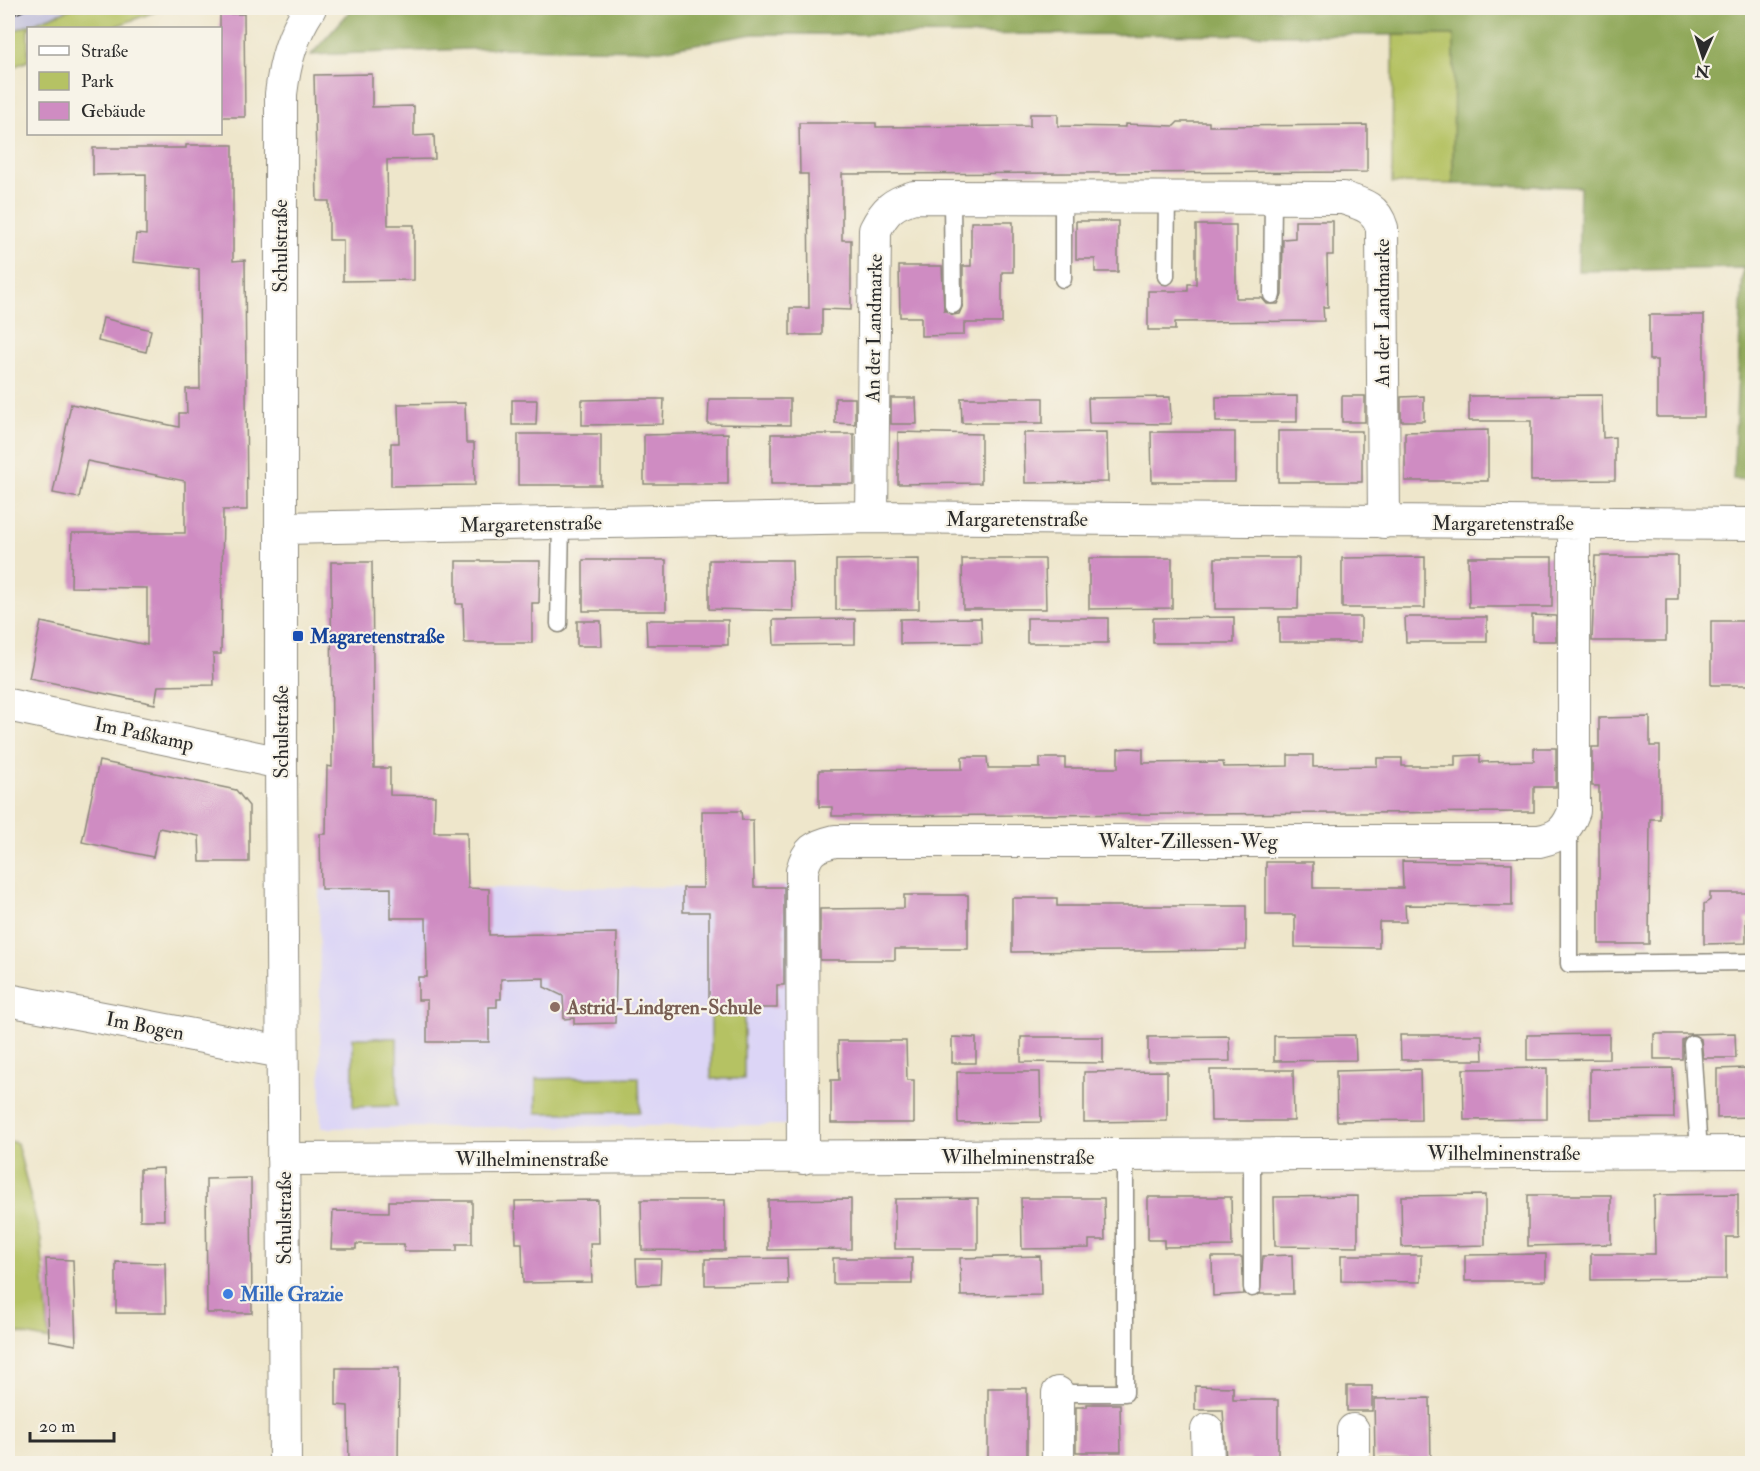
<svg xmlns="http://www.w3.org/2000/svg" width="1760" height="1471" font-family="'IM FELL Double Pica',serif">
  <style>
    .built { fill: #dcd5f6 }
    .industrial { fill: #c2c1dc }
    .green { fill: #b5c264; stroke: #707648; stroke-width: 1.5 }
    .forest { fill: #90a85a; stroke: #5e6a42; stroke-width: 1.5 }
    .building { fill: #cf8cc2 }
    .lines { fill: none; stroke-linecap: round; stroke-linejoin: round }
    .service-casing { stroke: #8c887b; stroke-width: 19 }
    .minor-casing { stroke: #8c887b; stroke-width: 34 }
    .service { stroke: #fff; stroke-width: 16 }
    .minor { stroke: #fff; stroke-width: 32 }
    .rail-casing { stroke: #2b2b2b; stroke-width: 7 }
    .rail { stroke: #f7f3e8; stroke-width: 4.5; stroke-dasharray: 14; stroke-linecap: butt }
    .transit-dot { fill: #1a4fb4; stroke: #f7f3e8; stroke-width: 2 }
    .education-dot { fill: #8d6e63; stroke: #f7f3e8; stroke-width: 2 }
    .shop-dot { fill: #3f7fe0; stroke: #f7f3e8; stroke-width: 2 }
    .labels { text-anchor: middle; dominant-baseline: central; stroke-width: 4.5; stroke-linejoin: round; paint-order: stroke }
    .street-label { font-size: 20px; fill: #2b2b2b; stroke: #f7f3e8 }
    .transit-label { font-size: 20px; font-weight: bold; fill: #164399; stroke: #f7f3e8; text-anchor: start }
    .education-label { font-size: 20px; font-weight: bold; fill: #785e54; stroke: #f7f3e8; text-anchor: start }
    .shop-label { font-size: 20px; font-weight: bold; fill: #366cbe; stroke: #f7f3e8; text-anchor: start }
  </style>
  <rect width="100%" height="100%" fill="#f7f3e8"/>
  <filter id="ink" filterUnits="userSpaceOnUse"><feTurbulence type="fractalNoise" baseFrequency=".0167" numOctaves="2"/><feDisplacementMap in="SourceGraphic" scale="12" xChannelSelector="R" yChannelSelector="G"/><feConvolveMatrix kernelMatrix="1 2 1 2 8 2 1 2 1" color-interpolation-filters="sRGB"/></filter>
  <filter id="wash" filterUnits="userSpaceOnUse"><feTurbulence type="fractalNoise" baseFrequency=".008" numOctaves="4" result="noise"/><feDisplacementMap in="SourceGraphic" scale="24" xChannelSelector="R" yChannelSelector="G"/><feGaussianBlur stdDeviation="1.35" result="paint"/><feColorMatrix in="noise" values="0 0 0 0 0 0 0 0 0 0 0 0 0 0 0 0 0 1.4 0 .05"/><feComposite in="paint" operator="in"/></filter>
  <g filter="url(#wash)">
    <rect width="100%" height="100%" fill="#eee6cb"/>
    <path class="built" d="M790,886V1125L321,1128L319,889Z"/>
    <path class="industrial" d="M8,8H73L8,33Z"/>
    <path class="green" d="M73,8H165L111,28H28V61L8,69V33Z
      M1393,35H1455L1453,184L1392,183Z
      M711,1015H744V1079H711Z
      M353,1038H397V1106L353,1107Z
      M639,1077L640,1112L536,1113V1079Z
      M8,1141L17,1143L41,1240L49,1340L8,1331Z"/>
    <path class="forest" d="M353,8H1752V480L1733,479L1743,268L1578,271L1580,187L1453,184L1454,35L753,34L661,50L495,48L311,55Z"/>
    <g id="blocks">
      <path class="building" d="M220,14H244L245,117H220Z
        M372,74V107L414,106V136L434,135L435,159L387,160L388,225H414V280L343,281V240H329V201H317L314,75Z
        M1030,114H1058V126L1125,127V124L1174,126L1178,122H1209V126L1367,125V172L842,174V240H851V310L822,309V335H790V308H809L808,174H800L799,123H876V127L1030,126Z
        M186,145H233V261L245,260L247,510H223L221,654H213L214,685L158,686L155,704L29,678L41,622L147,645V588L71,587L72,533H185V481L87,461L79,498L53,493L71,404L179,427V413H187L186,389H200L199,269L133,262L136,234L146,235V174L93,175V148H186Z
        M1076,221H1118V272H1095V259H1076Z
        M1295,221H1333V255H1327L1328,307H1323L1324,321L1175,322V330H1148V291H1188V284H1196V225H1236V298H1262L1267,304H1278L1282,295L1283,239L1295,238Z
        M971,222H1013V272H1002V323H964V335L921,336V317H900L899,266H942L944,310L953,315L959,314L963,305V266H971Z
        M1649,315H1704V417H1657V360H1649Z
        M103,318L151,330L146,352L98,341Z
        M1602,395L1603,438L1615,437V480L1531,481V421H1469V396Z
        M1297,396V422H1216V397Z
        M1342,396H1365V422H1342Z
        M1424,396V421H1401V397Z
        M1170,397L1171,424L1089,423L1088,398Z
        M835,398H855V424L835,423Z
        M891,398H916L917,424H891Z
        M961,398H1043V423H962Z
        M639,399H664L663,424L582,425V400Z
        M709,399H790V425L708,424Z
        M512,400H537L536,425H512Z
        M465,403L466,443H474L475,485L391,486V443H399L398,404Z
        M1488,430V481H1405V432Z
        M1278,431H1362V482H1278Z
        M898,432L981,434V483L898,484Z
        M1107,432L1108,482L1025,483L1024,433Z
        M1151,432H1235V482H1152Z
        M728,433V484H644V435Z
        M518,434H601V485H518Z
        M771,434H854V484H771Z
        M1595,556H1678V599H1666V641H1592Z
        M1425,557V608H1342V558Z
        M1468,557H1552V607H1469Z
        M1089,558H1172V608L1089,609Z
        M1215,558H1299L1298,609H1215Z
        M919,559V609L836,610V560Z
        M962,559H1045L1046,609H963Z
        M583,560H666V611H583Z
        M709,560H792L793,611L709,609Z
        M456,561H540L539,603H532V643H464L463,604H456Z
        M331,562H372L374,768H390V795L435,796L434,832H467L468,888L489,889V935L617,933L615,1023L574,1024V1018L564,1019L563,996L544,987V978L501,979V999H497V1007H489V1042H427V1000H418V977H427L426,918H391V888L321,889L320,834H326L327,766L332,767Z
        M1532,615L1556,616V641H1532Z
        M1234,617V643H1153V618Z
        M1279,617H1361V642H1279Z
        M1405,617H1487V642H1406Z
        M981,618L982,643L900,644V619Z
        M1027,618H1108V643H1027Z
        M855,619V644L774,645L773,620Z
        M646,620H728V645H647Z
        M577,621H601L602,646H577Z
        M1711,621H1752V685H1711Z
        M1650,717V746H1660V819H1650L1649,944H1599V786H1592V747H1599V718Z
        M1130,748L1143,749V763L1223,762L1224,767L1288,766V755H1313V767L1377,766V758H1402V766H1455V756L1480,755V762L1534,761V748H1556V787H1534V812L832,816V807H819V770L962,769V757H987L988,768H1040V758H1065V768H1118V749Z
        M99,761L236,790L249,806V862H200L199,836L159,828L153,857L82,842Z
        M702,811H741L742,820H753L754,887H784V985H777V1008H709V912H683V888H703Z
        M1402,861L1512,863V906L1405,905L1406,922H1379V948L1295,947V915H1266V862H1313V888H1403Z
        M1710,893H1752V918H1746V943L1704,944V904L1710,900Z
        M904,895H968V949H895V960H820V909L904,908Z
        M1012,898H1057V906H1246V950L1012,952Z
        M1735,1033L1736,1058H1703L1701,1039L1692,1034Z
        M1609,1034V1059L1527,1060V1035Z
        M1654,1034H1692L1682,1040V1059H1654Z
        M1355,1035L1356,1060L1274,1061V1036Z
        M1400,1035H1482L1483,1060H1401Z
        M1229,1036L1230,1061L1148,1062V1037Z
        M952,1037L976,1038V1063H952Z
        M1021,1037H1103V1063L1021,1062Z
        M838,1041H906L907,1080H914V1123H831V1080H839Z
        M1547,1068V1119L1464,1120L1463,1069Z
        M1673,1068L1674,1118L1590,1119V1069Z
        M1745,1068L1746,1077H1752V1117L1717,1118V1069Z
        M1420,1069L1421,1120L1337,1121L1336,1071Z
        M1210,1070H1293L1294,1121H1211Z
        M1167,1071V1121L1084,1122V1072Z
        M957,1072H1040L1041,1122L958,1123Z
        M163,1168L164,1220H140V1169Z
        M251,1178L252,1313H207L206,1179Z
        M1738,1194V1237H1726V1279L1591,1280V1254H1655L1654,1195Z
        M1485,1195V1245L1402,1247L1401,1196Z
        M1528,1195H1611V1244L1528,1246Z
        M1358,1196V1247L1275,1246L1274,1197Z
        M1148,1197H1231L1232,1246L1164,1247V1240H1148Z
        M978,1198V1249H895V1199Z
        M1021,1198H1104L1105,1240H1089V1248L1022,1249Z
        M851,1199V1249L768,1250V1200Z
        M598,1200L599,1243H590L592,1282L523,1283L522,1243H516L515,1201Z
        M641,1200H725V1251L642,1250Z
        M389,1201H472V1244H457V1251H404V1244H356V1249H331L333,1211L389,1212Z
        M1546,1254V1281H1465V1255Z
        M1292,1255L1293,1294H1260L1263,1256Z
        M1341,1255H1421V1282L1341,1281Z
        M1040,1256L1041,1295L961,1296L960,1258Z
        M1212,1257H1242L1244,1294L1213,1296Z
        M787,1258L788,1284L705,1285V1259Z
        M833,1258H912V1284H833Z
        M46,1259L73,1260L76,1345L49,1340Z
        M636,1259H661L660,1284L637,1285Z
        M116,1262L165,1263L166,1313H116Z
        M336,1368H399L398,1464H349L348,1406L336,1405Z
        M1195,1386L1233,1387V1400H1278V1464H1250V1459H1226L1223,1410H1195Z
        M1347,1386H1372V1411H1347Z
        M988,1388H1027V1464H988Z
        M1430,1398L1431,1464H1408V1458H1375L1374,1399Z
        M1087,1404H1120L1121,1452H1076V1407H1087Z"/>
    </g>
  </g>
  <g filter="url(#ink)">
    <use href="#blocks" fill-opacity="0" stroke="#8c887b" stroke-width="1.5"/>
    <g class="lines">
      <defs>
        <path id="service" d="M952,197L953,305
          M1166,276L1167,198
          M1063,279V198
          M1272,295L1273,198
          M559,624L561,523
          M1569,826V964L1752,962
          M1692,1044L1699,1152
          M1252,1288V1155
          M1058,1393H1125V1156"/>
        <path id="minor" d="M872,517L875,230C885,210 893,203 914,197L1343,198C1362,204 1376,207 1382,228L1384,522
          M282,528L872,517L1752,524
          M8,705L281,763
          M8,1000L282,1052
          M803,1158L802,871C807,850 814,846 835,841H1539C1559,837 1567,830 1574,811V523
          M283,1159L1752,1152
          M1058,1393V1464
          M1207,1430L1208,1464
          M285,1464L281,763V94C285,61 292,35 310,8
          M1353,1464V1430"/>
      </defs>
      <use href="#service" class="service-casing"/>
      <use href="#minor" class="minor-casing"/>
      <use href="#service" class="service"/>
      <use href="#minor" class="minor"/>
      <defs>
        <path id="rail" d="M8,14L23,8"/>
      </defs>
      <use href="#rail" class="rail-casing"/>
      <use href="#rail" class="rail"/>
    </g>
  </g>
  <rect class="transit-dot" x="292" y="630" width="12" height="12" rx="3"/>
  <circle class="education-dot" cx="555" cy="1007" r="6"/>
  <circle class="shop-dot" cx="228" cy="1294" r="6"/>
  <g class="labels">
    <g class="street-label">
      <text transform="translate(280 246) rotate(-90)">Schulstraße</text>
      <text transform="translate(1382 313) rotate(-90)">An der Landmarke</text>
      <text transform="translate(874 328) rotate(-89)">An der Landmarke</text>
      <text x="1017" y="519">Margaretenstraße</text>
      <text x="1503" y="523">Margaretenstraße</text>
      <text transform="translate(531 524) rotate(-1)">Margaretenstraße</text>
      <text transform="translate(281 732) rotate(-90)">Schulstraße</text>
      <text transform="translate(144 734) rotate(12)">Im Paßkamp</text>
      <text x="1188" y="841">Walter-Zillessen-Weg</text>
      <text transform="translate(145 1026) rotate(11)">Im Bogen</text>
      <text x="1504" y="1153">Wilhelminenstraße</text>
      <text x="1018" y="1157">Wilhelminenstraße</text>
      <text x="532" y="1159">Wilhelminenstraße</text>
      <text transform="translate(284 1218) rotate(-90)">Schulstraße</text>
    </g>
    <g class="transit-label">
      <text x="310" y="636">Magaretenstraße</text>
    </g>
    <g class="education-label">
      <text x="567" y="1007">Astrid-Lindgren-Schule</text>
    </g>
    <g class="shop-label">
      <text x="240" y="1294">Mille Grazie</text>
    </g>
  </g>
  <rect width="1760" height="1471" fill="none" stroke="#f7f3e8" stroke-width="30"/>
  <rect x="27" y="27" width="195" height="108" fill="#f7f3e8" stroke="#a5a39c" stroke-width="1.5"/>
  <rect x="39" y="46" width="30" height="9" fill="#ffffff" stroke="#a5a39c" stroke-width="1.5"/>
  <text x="81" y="57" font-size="18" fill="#2b2b2b">Straße</text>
  <rect x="39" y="72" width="30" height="18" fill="#b5c264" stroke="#a5a39c" stroke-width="1.5"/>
  <text x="81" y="87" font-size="18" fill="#2b2b2b">Park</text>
  <rect x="39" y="102" width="30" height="18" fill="#cf8cc2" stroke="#a5a39c" stroke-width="1.5"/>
  <text x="81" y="117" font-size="18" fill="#2b2b2b">Gebäude</text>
  <g transform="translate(1703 57) rotate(183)" stroke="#f7f3e8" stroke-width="4.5" paint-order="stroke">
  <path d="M0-4.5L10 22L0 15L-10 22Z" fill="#2b2b2b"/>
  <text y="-9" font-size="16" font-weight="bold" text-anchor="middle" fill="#2b2b2b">N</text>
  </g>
  <path d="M30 1432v9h84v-9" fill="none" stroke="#2b2b2b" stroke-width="3"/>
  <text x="39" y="1432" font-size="18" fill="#2b2b2b" stroke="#f7f3e8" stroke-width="4.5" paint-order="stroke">20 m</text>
</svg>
